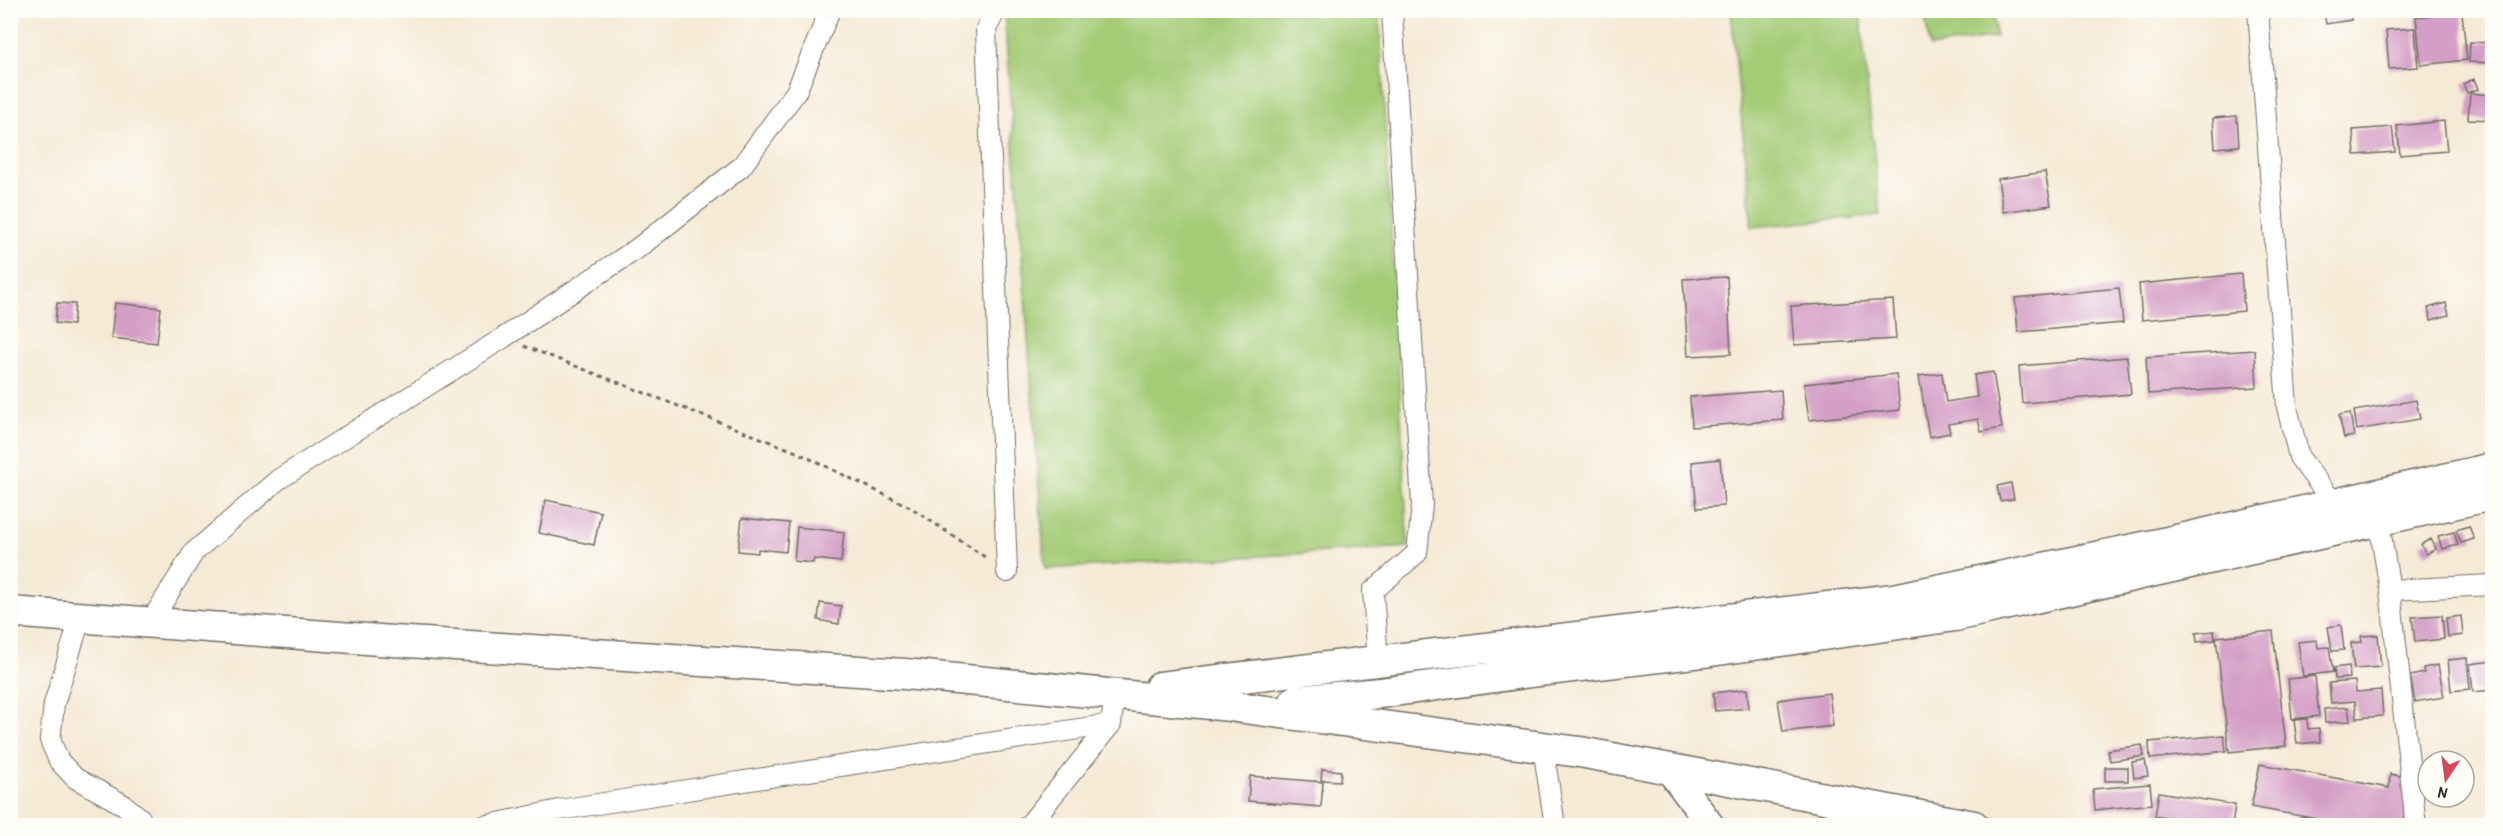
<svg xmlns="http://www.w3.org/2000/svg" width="2503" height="836" font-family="'Patrick Hand',sans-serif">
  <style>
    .green { fill: #a4cc77; stroke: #687c51; stroke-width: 1.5 }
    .building { fill: #d49fc6 }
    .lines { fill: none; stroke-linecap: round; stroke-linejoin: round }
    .street-casing { stroke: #726e66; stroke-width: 22 }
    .secondary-casing { stroke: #726e66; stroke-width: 30 }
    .primary-casing { stroke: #726e66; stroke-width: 33 }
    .path { stroke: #726e66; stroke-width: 3; stroke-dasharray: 4.5 4.5; stroke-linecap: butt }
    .street { stroke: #fff; stroke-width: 20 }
    .secondary { stroke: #fff; stroke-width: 27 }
    .primary { stroke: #fff; stroke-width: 30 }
  </style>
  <rect width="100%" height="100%" fill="#fdfcf7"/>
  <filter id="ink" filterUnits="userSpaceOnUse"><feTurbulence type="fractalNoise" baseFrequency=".0167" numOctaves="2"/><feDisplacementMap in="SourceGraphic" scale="12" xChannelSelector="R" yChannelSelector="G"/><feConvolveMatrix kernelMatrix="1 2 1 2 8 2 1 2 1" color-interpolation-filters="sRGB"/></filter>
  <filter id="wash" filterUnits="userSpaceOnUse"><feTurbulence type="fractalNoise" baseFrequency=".008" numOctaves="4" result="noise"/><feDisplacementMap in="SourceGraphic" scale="24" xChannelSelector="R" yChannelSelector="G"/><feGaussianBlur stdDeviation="1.35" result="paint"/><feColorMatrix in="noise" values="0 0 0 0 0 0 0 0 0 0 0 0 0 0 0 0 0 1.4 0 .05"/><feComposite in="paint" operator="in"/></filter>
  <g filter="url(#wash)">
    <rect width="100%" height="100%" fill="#f5ead5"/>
    <path class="green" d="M1004,11H1379L1408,547L1045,569Z
      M1731,11H1860L1880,215L1752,227Z
      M1924,11H1993L1996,37L1930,47Z"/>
    <g id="blocks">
      <path class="building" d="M2334,10H2350L2351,20L2326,24L2324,12Z
        M2462,13L2467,60L2421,65L2416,17Z
        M2415,28L2418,67L2389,69L2386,30Z
        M2470,42L2492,43V63L2469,62Z
        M2474,79L2478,89L2467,93L2463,84Z
        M2470,93L2492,95V120L2468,119Z
        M2237,116L2239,146L2215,148L2213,118Z
        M2444,121L2447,151L2400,155L2397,126Z
        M2392,127L2395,152L2355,155L2353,130Z
        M2045,172L2051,205L2003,212L1998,179Z
        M2241,274L2244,311L2142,320L2139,284Z
        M1727,277L1731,354L1688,356L1683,279Z
        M2119,288L2123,323L2018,332L2015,298Z
        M1893,300L1896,339L1794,345L1791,306Z
        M57,303L75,304L73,325L55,323Z
        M115,303L161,308L157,343L111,338Z
        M2446,303L2449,315L2431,320L2428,308Z
        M2255,350L2257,387L2148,394L2146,357Z
        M2127,357L2131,394L2022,403L2019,366Z
        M1993,372L2002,428L1981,432L1978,419L1948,424L1950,433L1929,437L1919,376L1942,373L1946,402L1977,397L1974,375Z
        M1896,374L1900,410L1809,420L1804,384Z
        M1781,390L1783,420L1692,427L1690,397Z
        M2416,400L2420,419L2357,430L2354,411Z
        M2350,413L2354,436L2344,438L2339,415Z
        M1720,459L1724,506L1697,508L1692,462Z
        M2011,483L2014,499L2000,501L1997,486Z
        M546,500L601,512L594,545L539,533Z
        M742,518L789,523L786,552L758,549V553L738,551Z
        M2469,526L2474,539L2461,543L2456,530Z
        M797,527L844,532L841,562L814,559L813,563L794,561Z
        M2454,532L2458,545L2442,549L2438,536Z
        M2431,539L2436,549L2426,554L2421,544Z
        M820,603L841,606L839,624L818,620Z
        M2442,615L2444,639L2415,642L2412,617Z
        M2461,616L2463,635L2448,637L2446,618Z
        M2341,625L2344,650L2332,651L2328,627Z
        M2214,631L2215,640L2197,642L2196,633Z
        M2273,631L2286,746L2229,752L2216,637Z
        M2378,635L2381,667L2354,669L2351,643L2362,642L2361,636Z
        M2317,640L2318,648L2329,647L2333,672L2303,676L2298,642Z
        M2467,658L2470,689L2451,691L2448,660Z
        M2492,661V690L2473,692L2470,664Z
        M2438,665L2444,697L2415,702L2410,676L2424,673L2423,668Z
        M2349,666L2350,678L2335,679L2334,668Z
        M2315,676L2319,716L2292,719L2288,679Z
        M2355,681L2356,692L2381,690L2383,716L2357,718L2355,701L2331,703L2329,683Z
        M1747,689L1749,708L1715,711L1713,693Z
        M1829,693L1833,726L1783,732L1778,700Z
        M2348,707L2350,721L2325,723L2324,709Z
        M2307,719L2308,729L2319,728L2320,742L2297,744L2294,720Z
        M2224,735L2226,751L2150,759L2149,742Z
        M2142,745L2144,756L2110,761L2108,750Z
        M2145,760L2148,776L2134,778L2132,762Z
        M2260,764L2389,788L2390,774L2408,778V826H2356L2251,807Z
        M2105,767H2128V781H2105Z
        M1322,769L1341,771L1340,781L1321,780Z
        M1250,776L1323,782L1321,807L1248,801Z
        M2150,784L2152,804L2095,810L2093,789Z
        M2159,792L2235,805L2232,826H2207L2155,816Z
        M2103,820L2133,824V826H2102Z"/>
    </g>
  </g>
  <g filter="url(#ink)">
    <use href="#blocks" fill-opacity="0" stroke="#726e66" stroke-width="1.5"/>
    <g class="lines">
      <defs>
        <path id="street" d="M996,10L986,29L1007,572
          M2258,10L2287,407L2299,457L2335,505
          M2377,510L2390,590L2416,826
          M2390,590L2492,585
          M80,619L54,704L50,740L59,761L75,778L124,805L140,818L142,826
          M150,623L194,552L279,479L503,338L638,248L741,167L796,92L830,10
          M1378,662L1373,591L1417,553L1422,505L1392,10
          M1543,747L1555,826
          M484,826L559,810L1111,724L1115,695
          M1028,826L1111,724"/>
        <path id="secondary" d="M1668,768L1711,826"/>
        <path id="primary" d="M10,612L393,641L905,674L1221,705L1580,752L1974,826
          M1160,687L1894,599L2168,542L2492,468
          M1295,701L1380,693L1531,672L1711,651L1955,616L2492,495"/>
      </defs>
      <use href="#street" class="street-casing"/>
      <use href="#secondary" class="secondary-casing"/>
      <use href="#primary" class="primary-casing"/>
      <path class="path" d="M524,346L794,451L910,507L988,559"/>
      <use href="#street" class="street"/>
      <use href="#secondary" class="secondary"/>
      <use href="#primary" class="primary"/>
    </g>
  </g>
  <rect width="2503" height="836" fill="none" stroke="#fdfcf7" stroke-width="36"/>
  <g transform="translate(2446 779) rotate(193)"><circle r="28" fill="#fdfcf7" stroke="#a9a8a5" stroke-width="1.5"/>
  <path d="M0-4.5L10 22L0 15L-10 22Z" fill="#d1495b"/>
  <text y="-9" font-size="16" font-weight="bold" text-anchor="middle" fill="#2b2b2b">N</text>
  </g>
</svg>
